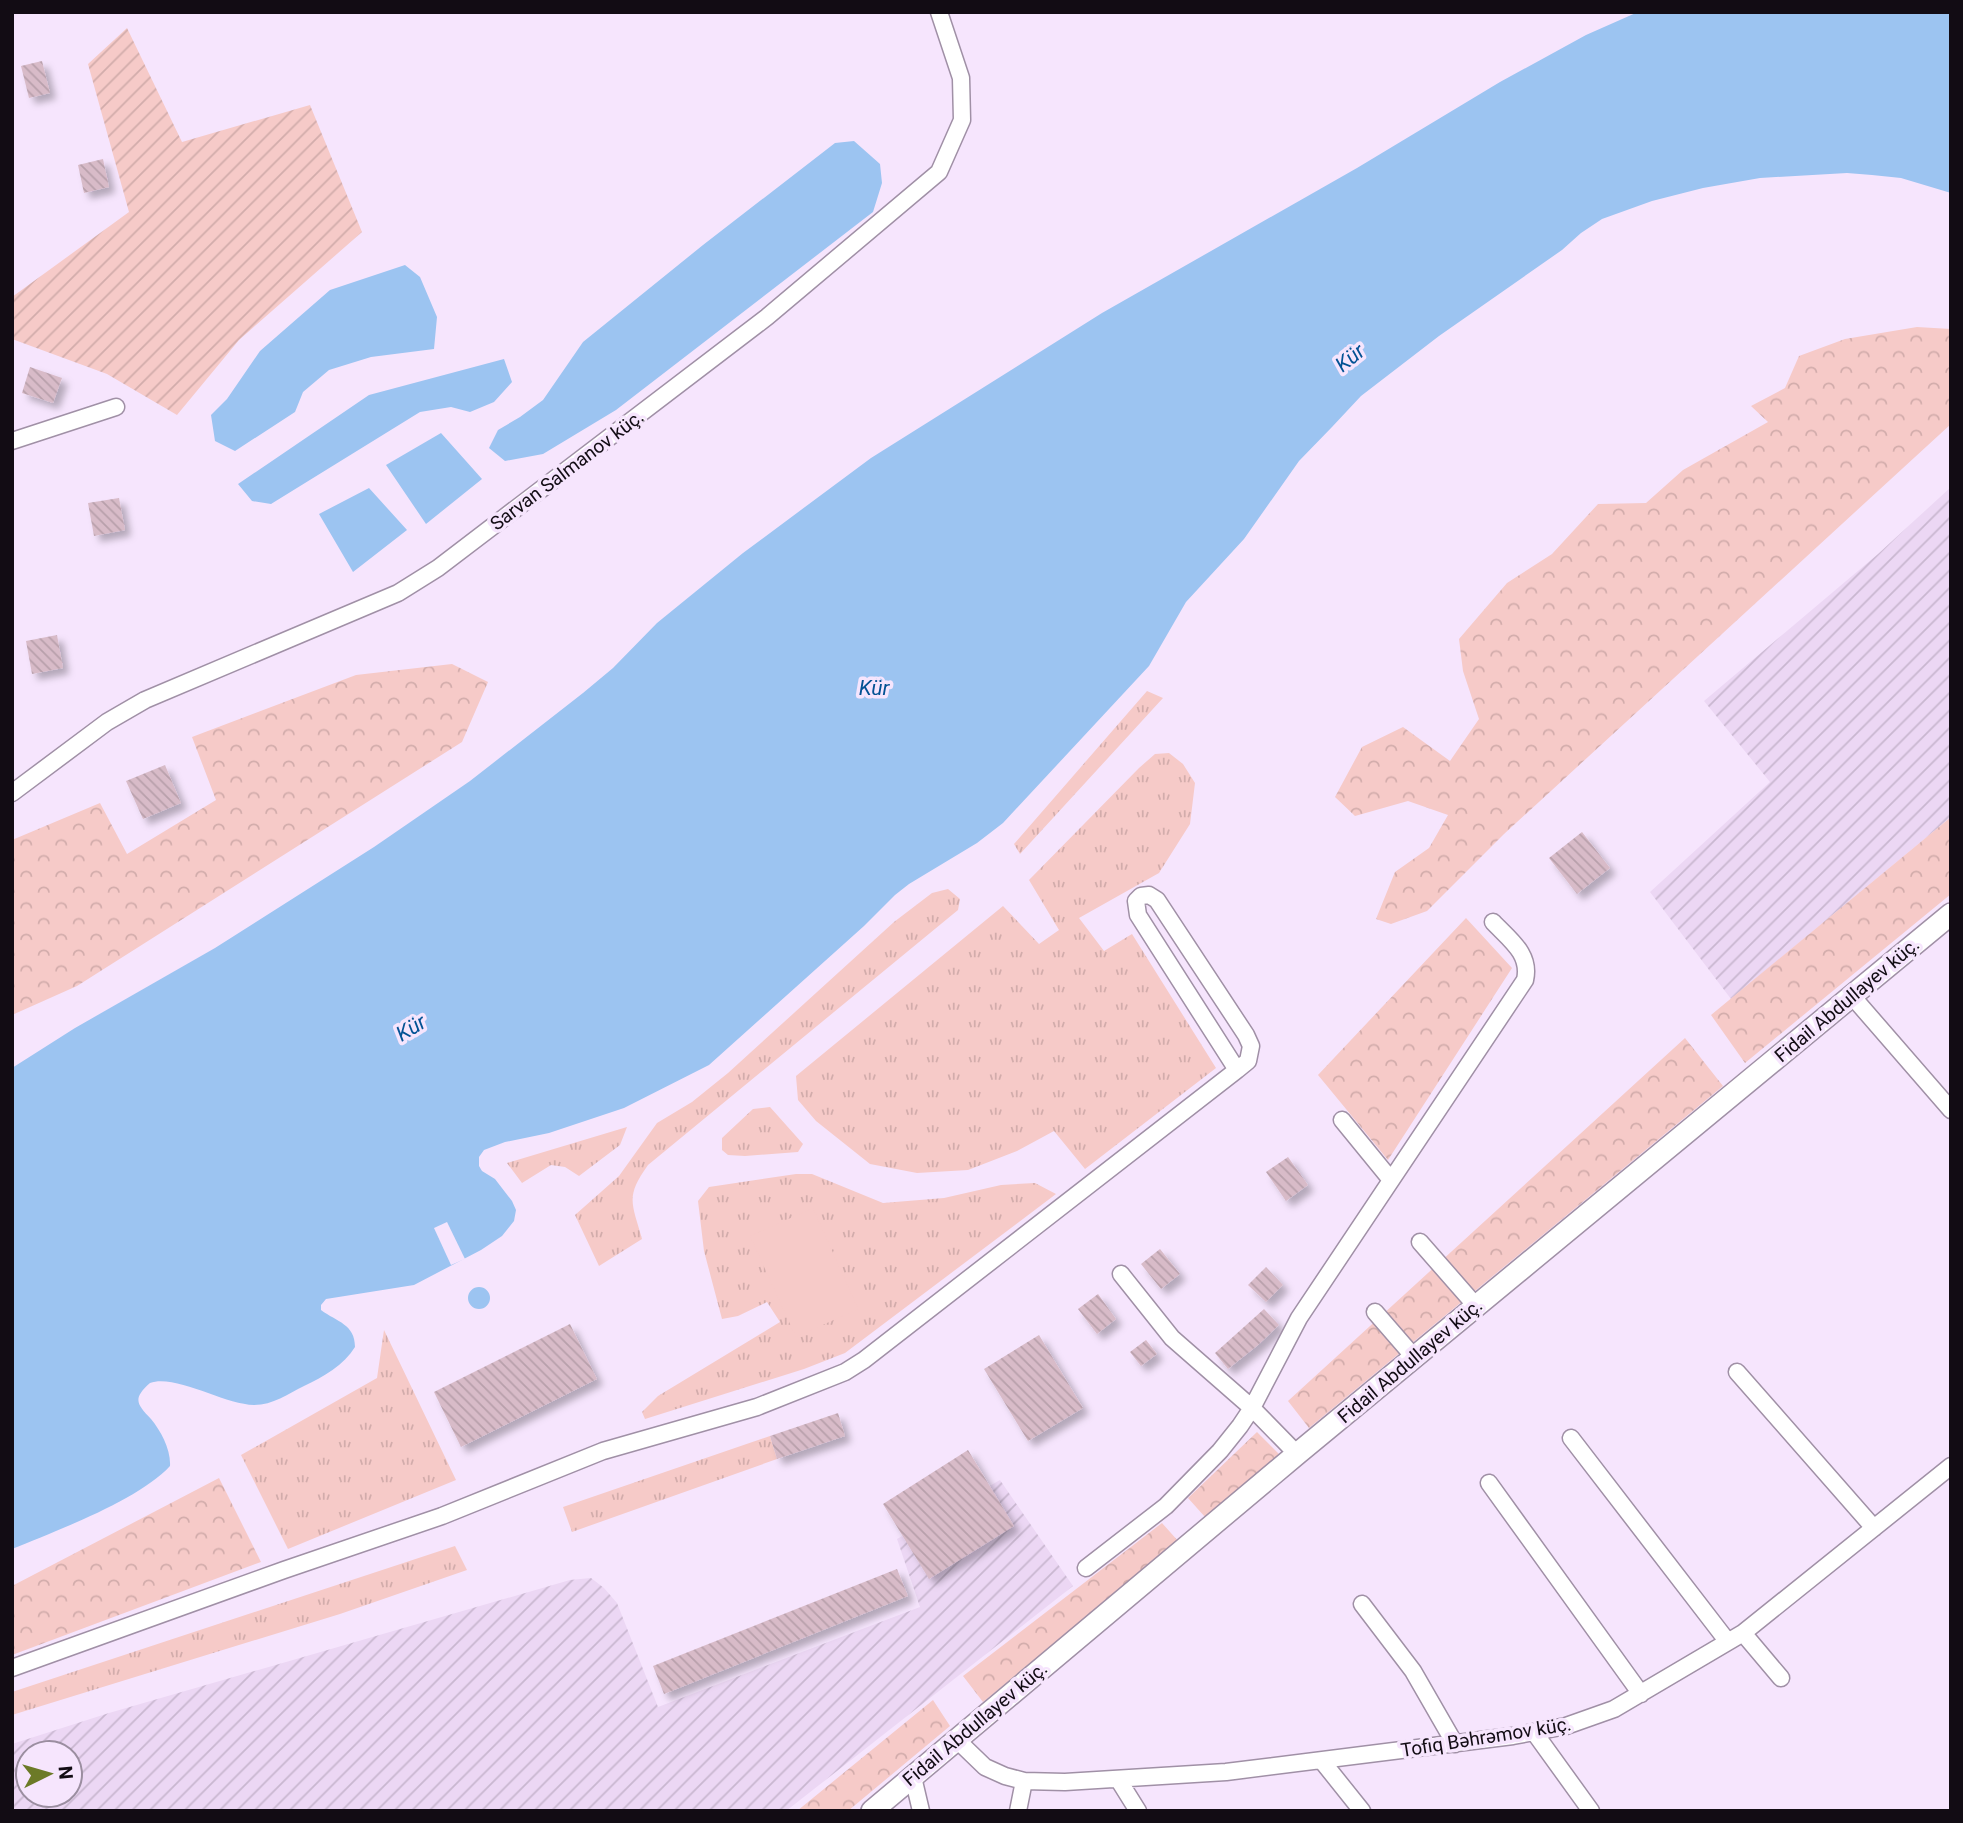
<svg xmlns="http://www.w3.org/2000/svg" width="1963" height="1823" font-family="Roboto,sans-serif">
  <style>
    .industrial { fill: url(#industrial-furrows); fill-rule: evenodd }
    .grass { fill: url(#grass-tufts) }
    .forest { fill: url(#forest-crowns) }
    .garden { fill: url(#garden-furrows) }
    .pitch { fill: #f6cac8 }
    .water { fill: #9cc4f1 }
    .pier { fill: #f6e5fd }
    .building { fill: url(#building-back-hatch); filter: url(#shadow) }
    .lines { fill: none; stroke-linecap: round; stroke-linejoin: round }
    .minor-casing { stroke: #a090a6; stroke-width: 19 }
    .tertiary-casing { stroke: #a090a6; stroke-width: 24 }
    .minor { stroke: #fff; stroke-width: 16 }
    .tertiary { stroke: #fff; stroke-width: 21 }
    .labels { text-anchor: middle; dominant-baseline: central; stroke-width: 7; stroke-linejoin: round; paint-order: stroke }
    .street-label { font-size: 19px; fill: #120c14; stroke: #f6e5fd }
    .water-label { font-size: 21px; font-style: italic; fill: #035294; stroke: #f6e5fd }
  </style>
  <defs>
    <pattern id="industrial-furrows" width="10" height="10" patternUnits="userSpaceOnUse" patternTransform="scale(1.75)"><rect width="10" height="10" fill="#ecd7f4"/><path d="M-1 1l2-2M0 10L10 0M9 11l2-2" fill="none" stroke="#c9b7d0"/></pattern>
    <pattern id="grass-tufts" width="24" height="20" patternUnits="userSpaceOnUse" patternTransform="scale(1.75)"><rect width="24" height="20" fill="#f6cac8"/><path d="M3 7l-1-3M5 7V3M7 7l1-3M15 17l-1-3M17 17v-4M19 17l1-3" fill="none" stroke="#d2acab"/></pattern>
    <pattern id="forest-crowns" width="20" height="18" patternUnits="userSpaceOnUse" patternTransform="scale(1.75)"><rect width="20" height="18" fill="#f6cac8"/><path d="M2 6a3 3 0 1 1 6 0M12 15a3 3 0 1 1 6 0" fill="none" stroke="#d2acab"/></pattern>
    <pattern id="garden-furrows" width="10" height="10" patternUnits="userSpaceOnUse" patternTransform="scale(1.75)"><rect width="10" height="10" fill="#f6cac8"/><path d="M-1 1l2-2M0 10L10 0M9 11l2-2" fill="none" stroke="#d2acab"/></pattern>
    <pattern id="building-back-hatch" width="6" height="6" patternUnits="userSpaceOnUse" patternTransform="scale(1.75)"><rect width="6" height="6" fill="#d8bbc8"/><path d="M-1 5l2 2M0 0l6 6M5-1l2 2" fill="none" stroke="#b8a0ab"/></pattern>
    <filter id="shadow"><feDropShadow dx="6" dy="6" stdDeviation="3.5" flood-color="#0004"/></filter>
  </defs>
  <rect width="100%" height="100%" fill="#f6e5fd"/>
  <path class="industrial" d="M1951,487V817L1731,999L1650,892L1770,782L1704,701L1878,554Z
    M1000,1480L1073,1586L786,1811H12V1744L109,1713L570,1580L591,1578L604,1588L617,1603L658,1707L920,1607L897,1539ZM28,1753H70V1795H28Z"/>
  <path class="grass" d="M1147,691L1163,698L1020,854L1014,844Z
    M1169,753L1183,764L1195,783L1190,824L1159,873L1079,918L1104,951L1132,934L1216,1068L1085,1169L1054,1131L1017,1151L968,1170L917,1173L870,1164L816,1121L798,1100L796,1076L1003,906L1039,944L1059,930L1029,880L1139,768L1155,754Z
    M948,889L960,899L958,910L648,1165C625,1197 632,1203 642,1239L599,1266L575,1215L619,1176L657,1123L692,1102L728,1073L894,922L932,893Z
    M770,1107L803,1144L798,1152L745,1156L728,1155L722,1150V1138L753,1109Z
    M627,1127L620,1145L579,1176L565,1167L551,1165L522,1183L507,1163Z
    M796,1174H812L883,1203L944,1198L1001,1185L1035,1183L1056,1194L845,1353L804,1369L645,1419L642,1412L658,1396L780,1322L767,1302L738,1316L722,1319L704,1251L698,1201L709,1187Z
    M384,1330L456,1480L288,1549L241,1455L377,1378Z
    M770,1436L777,1459L572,1532L563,1507Z
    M455,1546L467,1570L340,1614L12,1715V1692Z"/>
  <path class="forest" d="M1917,327L1951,329V424L1504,834L1427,911L1391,924L1376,919L1395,872L1429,848L1448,815L1408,801L1355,816L1335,797L1362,747L1403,727L1450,761L1479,719L1463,671L1459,639L1507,583L1552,554L1598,504L1646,503L1683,470L1768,422L1751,406L1785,388L1799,356L1845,339Z
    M452,664L488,682L462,742L77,986L12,1015V840L100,803L127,854L216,800L192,737L356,675Z
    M1951,817V894L1745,1063L1711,1015Z
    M1466,918L1512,968L1388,1160L1318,1075Z
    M1685,1038L1723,1086L1309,1428L1288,1401Z
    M1257,1432L1280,1455L1205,1517L1188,1498Z
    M219,1478L261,1562L12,1655V1586Z
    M1162,1523L1179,1542L983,1702L963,1676Z
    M933,1700L950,1726L848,1811H797Z"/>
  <path class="garden" d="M127,28L182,142L310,105L362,232L239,340L177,415L107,374L12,339V297L129,212L88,64Z"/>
  <path class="pitch" d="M813,1208L858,1309L796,1337L750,1236Z"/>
  <path class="water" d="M1638,12H1951V193L1901,178L1872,175L1847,173L1760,178L1703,188L1652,201L1602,219L1581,233L1562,250L1439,336L1361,396L1332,427L1299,461L1244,539L1186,602L1149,666L1003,823L977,843L909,884L895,895L864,926L709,1065L624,1108L549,1133L505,1142L484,1150L479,1157V1166L482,1171L495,1179L512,1201L516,1210L514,1221L502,1236L481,1250L414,1285L326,1299L321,1305V1310C337,1322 355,1324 355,1347C344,1365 323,1377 304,1386C288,1394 273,1405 254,1405C225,1405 176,1374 150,1383C132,1399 137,1404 151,1419C161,1431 171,1450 170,1466C139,1500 56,1531 12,1549V1068L75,1028L215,948L374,847L470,781L583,693L613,668L657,623L743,553L871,458L1102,313L1357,168L1500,82L1586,35Z
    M854,141L880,164L882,183L873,212L616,410L543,454L505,461L489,448L498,430L520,417L543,400L583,342L703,245L835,143Z
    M405,265L420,277L437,317L434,349L371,357L329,370L303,392L295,412L235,451L215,441L211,415L227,399L260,351L330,290Z
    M504,359L512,382L494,402L470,412L451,407L420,412L271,504L252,501L238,484L369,395Z
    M441,433L482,479L426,524L386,465Z
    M369,488L407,530L353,572L319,514Z
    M468 1298a11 11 0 1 1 22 0a11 11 0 1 1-22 0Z"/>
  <path class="pier" d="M447,1222L465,1259L451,1265L434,1228Z"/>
  <path class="building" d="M42,61L50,93L29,98L21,66Z
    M103,159L109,187L84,193L78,165Z
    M30,367L62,378L53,403L22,393Z
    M119,498L125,530L94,536L88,503Z
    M57,635L63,668L32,674L26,641Z
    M165,765L181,803L143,819L126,781Z
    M1582,832L1610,868L1577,894L1549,858Z
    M1288,1157L1308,1185L1286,1201L1266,1172Z
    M1160,1249L1180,1274L1161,1289L1141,1264Z
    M1266,1267L1283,1285L1266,1302L1248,1285Z
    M1098,1294L1116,1319L1097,1334L1078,1309Z
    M1264,1309L1279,1325L1258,1345L1228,1369L1215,1353Z
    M570,1324L597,1379L461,1447L434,1392Z
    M1039,1335L1083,1408L1028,1441L984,1369Z
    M1146,1340L1157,1354L1141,1366L1130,1352Z
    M838,1413L845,1436L777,1459L770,1436Z
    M968,1450L1014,1526L929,1579L883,1504Z
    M897,1569L908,1596L664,1694L653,1666Z"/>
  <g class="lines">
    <defs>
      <path id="minor" d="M12,441L116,407
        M12,793L107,722L145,700L398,593L438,568L767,317L939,172L962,120L961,78L939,12
        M1852,996L1951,1110
        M1342,1120L1391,1180
        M1420,1242L1476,1306
        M1121,1274L1172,1338L1252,1408L1297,1454
        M1375,1312L1414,1357
        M1737,1372L1874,1528
        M1571,1438L1728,1642
        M1489,1483L1641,1694
        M1086,1568L1166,1506L1220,1451L1240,1426L1252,1408L1299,1318L1525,980C1531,954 1510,940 1493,922
        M1362,1604L1413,1671L1455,1744
        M1743,1633L1781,1678
        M12,1668L284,1570L442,1516L603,1451L757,1407L845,1372L864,1360L1237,1070L1248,1061L1251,1046L1246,1035L1157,900L1149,895L1141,896L1136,901L1138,915L1237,1070
        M1534,1732L1591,1811
        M956,1739L985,1767L1005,1776L1024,1781L1065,1782L1226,1772L1513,1736L1566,1726L1614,1709L1743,1633L1951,1466
        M1322,1761L1362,1811
        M913,1777L921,1811
        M1118,1779L1138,1811
        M1018,1811L1024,1781"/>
      <path id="tertiary" d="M872,1811L1297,1454L1951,914"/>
    </defs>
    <use href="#minor" class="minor-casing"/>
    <use href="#tertiary" class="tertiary-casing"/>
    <use href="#minor" class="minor"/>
    <use href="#tertiary" class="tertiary"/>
  </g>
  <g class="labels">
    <g class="street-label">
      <text transform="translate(567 470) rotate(-37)">Sarvan Salmanov küç.</text>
      <text transform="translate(1847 1000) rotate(-40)">Fidail Abdullayev küç.</text>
      <text transform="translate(1410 1361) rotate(-40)">Fidail Abdullayev küç.</text>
      <text transform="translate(975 1724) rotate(-40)">Fidail Abdullayev küç.</text>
      <text transform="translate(1486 1737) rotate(-9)">Tofiq Bəhrəmov küç.</text>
    </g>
    <g class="water-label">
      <text transform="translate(1350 358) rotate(-39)">Kür</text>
      <text x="874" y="688">Kür</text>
      <text transform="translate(411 1028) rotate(-31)">Kür</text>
    </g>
  </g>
  <rect width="1963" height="1823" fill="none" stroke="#120c14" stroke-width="28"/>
  <g transform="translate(49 1774) rotate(85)"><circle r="33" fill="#f6e5fd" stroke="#9b8ea0" stroke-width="2"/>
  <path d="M0-5L12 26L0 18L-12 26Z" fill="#6c7a27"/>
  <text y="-10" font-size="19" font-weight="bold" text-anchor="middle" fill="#120c14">N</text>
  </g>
</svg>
